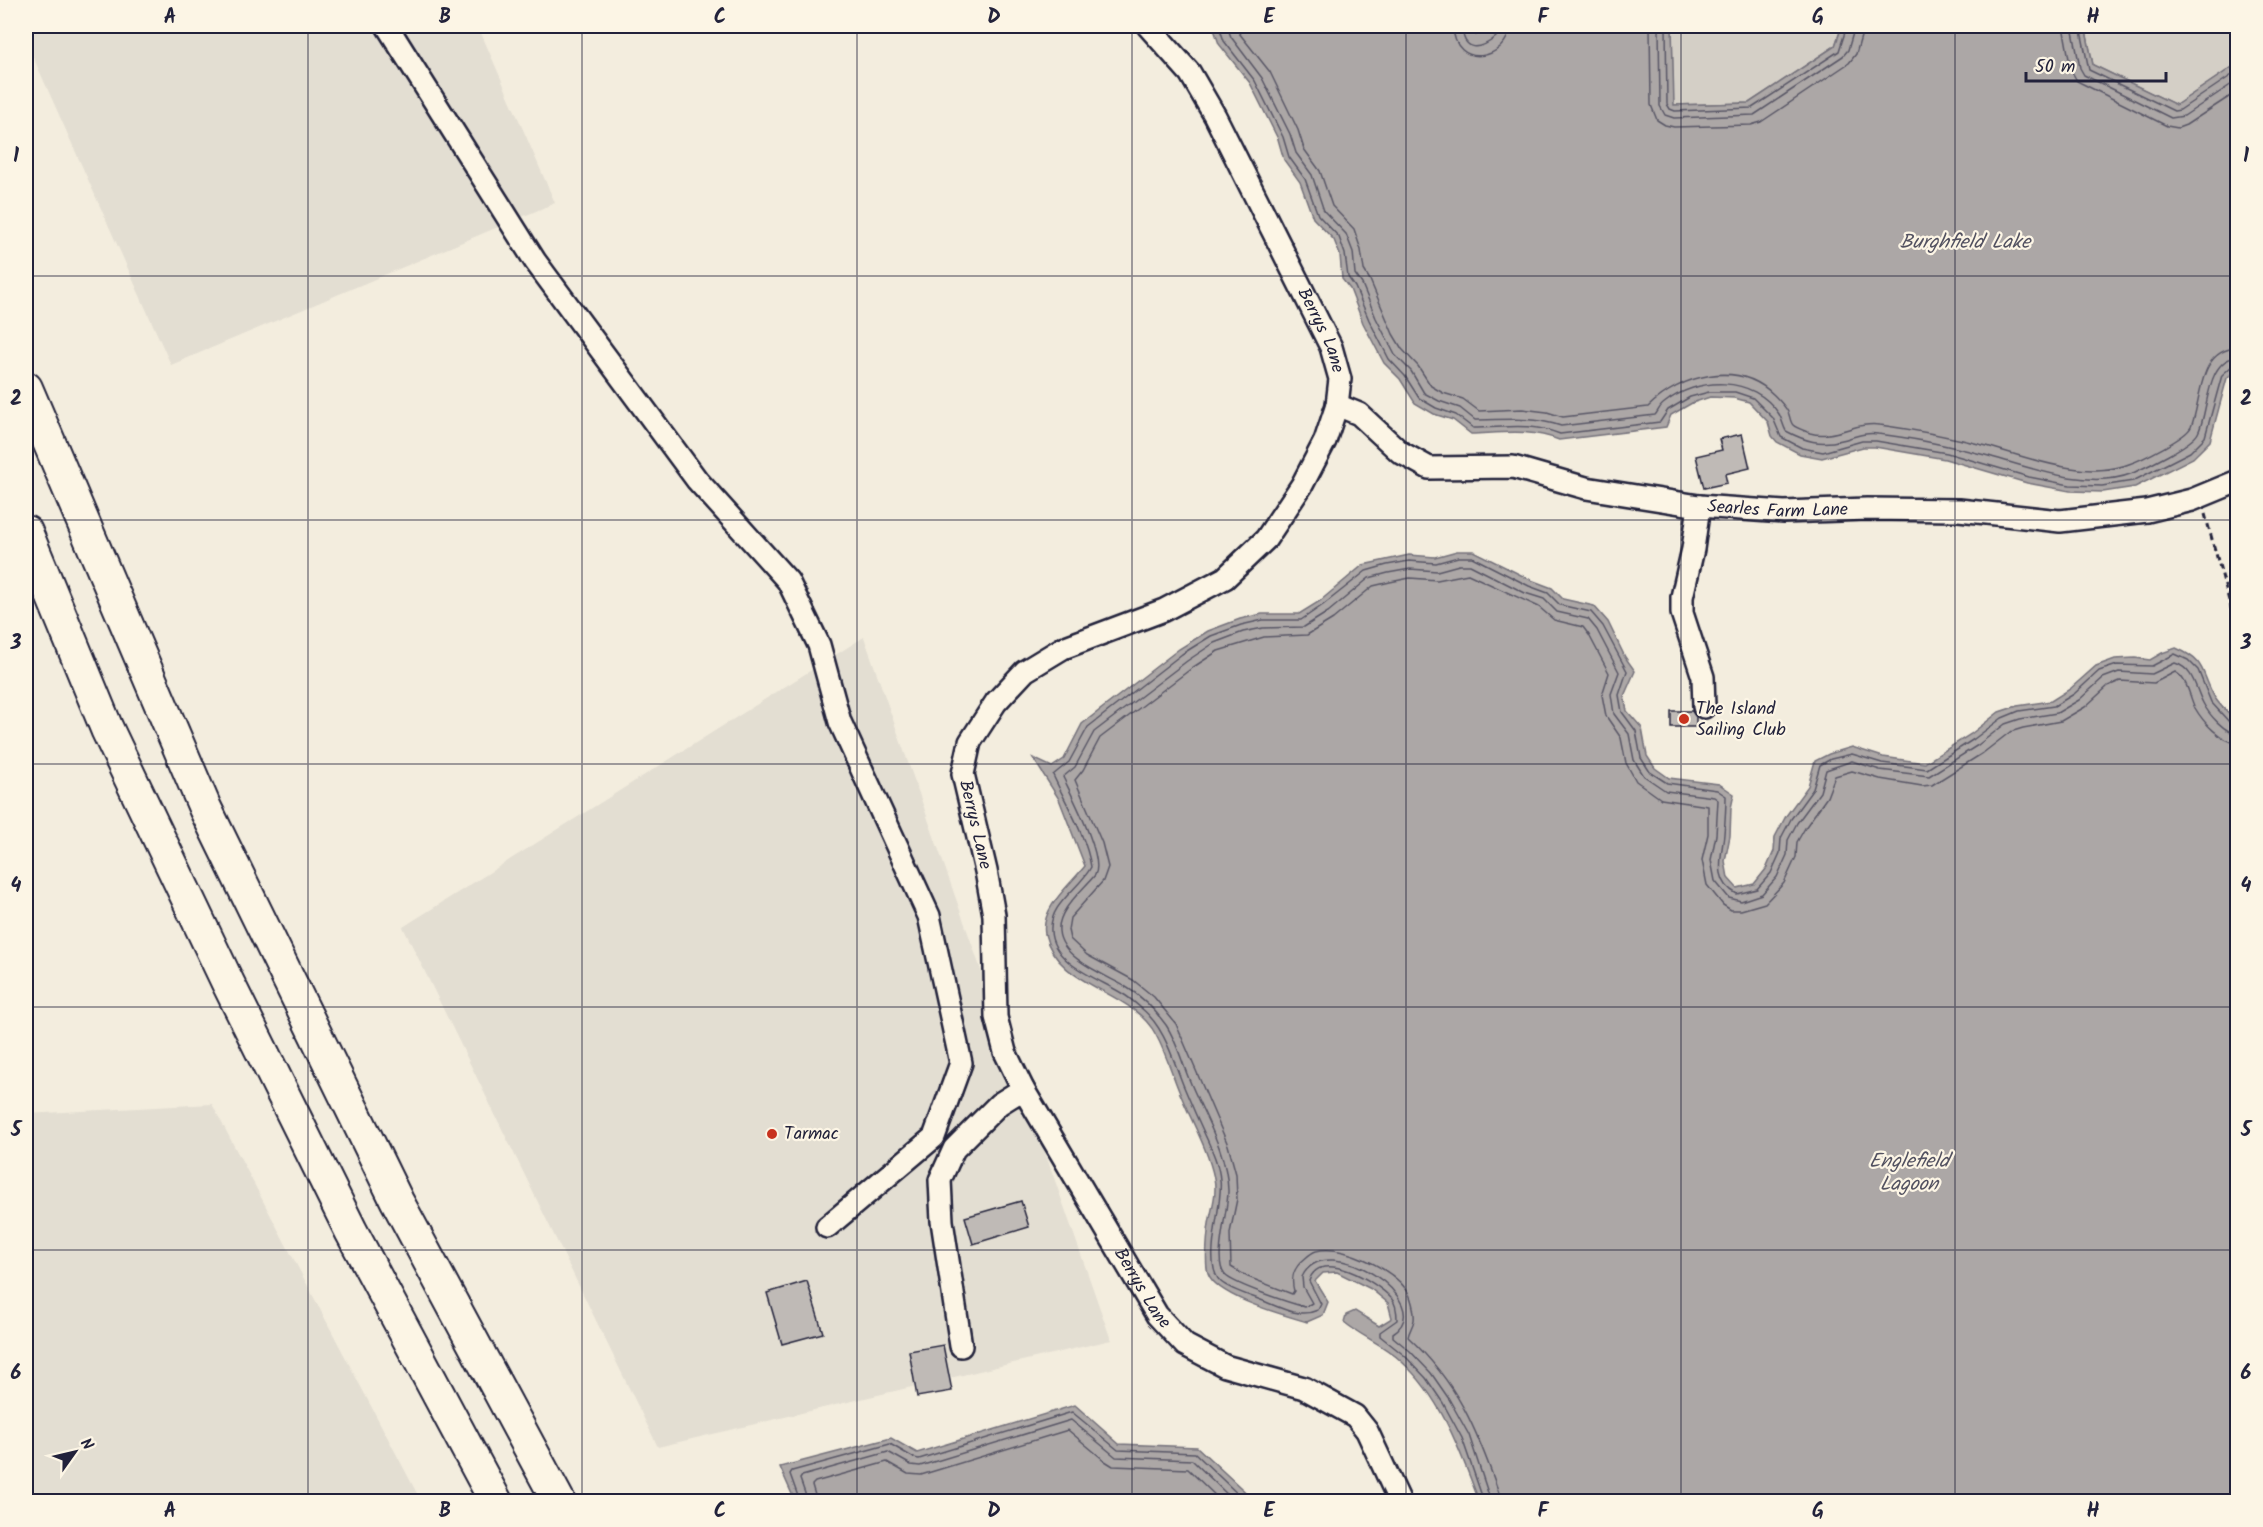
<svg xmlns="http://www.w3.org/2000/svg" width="2263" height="1527" font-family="Kalam,sans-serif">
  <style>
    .built { fill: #e3ded2 }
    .green { fill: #d4cfc6; stroke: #7b7880; stroke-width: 1.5 }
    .water { fill: #aca7a6; stroke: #75727b; stroke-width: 1.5 }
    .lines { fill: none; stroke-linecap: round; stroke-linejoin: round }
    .shore { stroke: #595766; stroke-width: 1.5 }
    .building { fill: #bfbab6; stroke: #22223b; stroke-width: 1.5 }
    .minor-casing { stroke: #22223b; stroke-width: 26 }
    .highway-casing { stroke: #22223b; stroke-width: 36 }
    .path { stroke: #22223b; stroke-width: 3; stroke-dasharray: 6 4.5; stroke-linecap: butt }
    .minor { stroke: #fcf5e5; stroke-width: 21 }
    .highway { stroke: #fcf5e5; stroke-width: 32 }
    .grid { fill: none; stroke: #22223b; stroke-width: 1.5; stroke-opacity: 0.55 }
    .poi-dot { fill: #c8321e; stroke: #fcf5e5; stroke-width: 2 }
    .labels { text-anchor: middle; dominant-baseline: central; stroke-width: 4.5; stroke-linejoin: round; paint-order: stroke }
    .street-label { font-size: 18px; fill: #22223b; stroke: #fcf5e5 }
    .poi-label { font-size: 18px; fill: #22223b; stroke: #fcf5e5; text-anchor: start }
    .water-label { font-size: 20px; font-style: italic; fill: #525160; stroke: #fcf5e5 }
    .neatline { fill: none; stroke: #22223b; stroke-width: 2 }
    .grid-label { font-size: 20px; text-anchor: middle; font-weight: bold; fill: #22223b }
  </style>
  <rect width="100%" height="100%" fill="#f3edde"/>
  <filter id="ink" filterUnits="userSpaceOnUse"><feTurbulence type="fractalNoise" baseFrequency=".0167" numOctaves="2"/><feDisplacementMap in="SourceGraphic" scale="12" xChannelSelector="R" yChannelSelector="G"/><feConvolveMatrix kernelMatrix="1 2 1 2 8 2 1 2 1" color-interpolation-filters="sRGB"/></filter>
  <g filter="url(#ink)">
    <path class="built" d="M26,26H478L555,203L171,365L26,41Z
      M864,637L1111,1340L658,1447L403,927Z
      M212,1104L421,1501H26V1114Z"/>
    <path class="green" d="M1672,26H1842L1835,46L1749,103L1673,105Z
      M2085,26H2237V64L2176,105L2093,65Z"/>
    <path class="water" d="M1213,26H1475L1476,35L1491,26H1672L1674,105L1749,103L1835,46L1842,26H2085L2093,65L2176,105L2237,64V369L2227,378L2210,441L2193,458L2135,487L2103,492L2070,491L2027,483L1945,459L1875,447H1863L1822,458L1800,454L1777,442L1772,436L1768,422L1749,402L1734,398L1710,397L1692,403L1671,415L1666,427L1559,440C1531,428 1501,433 1471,434L1453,420L1434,414L1415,403L1400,379L1384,363L1363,323L1350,289L1342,279L1340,255L1334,240L1313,218L1300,182L1284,160L1278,139L1250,83L1219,44Z
      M1457,551H1473L1531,580L1552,588L1563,599L1594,606L1608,622L1625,657L1635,671L1624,696L1627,711L1642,728L1647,756L1655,768L1669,778L1719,784L1734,794L1731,808L1730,836L1725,861L1728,878L1737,888L1754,884L1766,869L1774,851L1775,837L1786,816L1808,786L1815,761L1829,754L1852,747L1883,757L1925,763L1971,734L1999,712L2017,706L2051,701L2070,689L2096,666L2115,659L2135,658L2150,660L2162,653L2176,648C2208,662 2200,672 2215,698C2221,707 2230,715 2238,723L2237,1501H1479C1460,1451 1442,1398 1401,1361C1383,1344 1362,1337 1344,1322L1346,1315L1355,1311L1379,1326L1392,1318L1388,1303L1371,1289L1337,1272L1323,1273L1315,1281L1328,1302L1323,1315L1307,1322C1284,1315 1216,1297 1208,1273C1205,1264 1207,1242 1208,1232C1209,1214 1218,1197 1214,1178C1208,1150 1193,1124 1182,1098C1173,1078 1167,1055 1156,1035C1132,989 1057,988 1045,934C1040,908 1071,884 1085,866L1059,799L1033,758L1052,767L1064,759L1082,724L1179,649L1208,631L1240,619L1262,614H1299L1320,601L1363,565L1409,555L1435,557Z
      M1075,1405L1119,1444L1197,1447L1255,1501H795L780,1467L891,1438L917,1453Z"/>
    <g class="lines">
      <path class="shore" d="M1219,26L1224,41L1255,81L1283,137L1289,157L1305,179L1318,215L1339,237L1345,254L1348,277L1355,287L1369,320L1389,359L1405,376L1419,398L1436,408L1456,415L1473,428C1505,428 1529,422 1560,434L1660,422L1668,410L1690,397L1709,392H1735L1753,398L1773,418L1781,437L1802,448L1823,452L1862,441H1876L1947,453L2029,477L2070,485L2102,486L2133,481L2190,452L2205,437L2222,375L2232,366L2238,365
        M1227,26L1231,37L1262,78L1290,134L1296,153L1312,175L1324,211L1346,234L1353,252L1355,274L1362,284L1376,318L1395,355L1411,371L1424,393L1439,401L1460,408L1475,420C1505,420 1533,416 1561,426L1655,415C1658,412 1659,407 1663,404C1697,376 1754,375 1779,414C1782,419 1783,426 1786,431C1805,441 1820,446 1842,440C1854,437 1865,432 1878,434C1914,438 1950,446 1985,455C2028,467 2089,491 2133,473C2146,467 2192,445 2198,433C2209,412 2205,359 2238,357
        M1237,26L1239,33L1270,72L1298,130L1304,149L1320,171L1332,206L1354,229L1361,250L1364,270L1370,280L1393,334L1402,349L1418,366L1431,386L1443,393L1463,399L1479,411L1522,409L1547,412L1563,417L1648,407C1680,375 1738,359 1774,395C1779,400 1785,406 1788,412C1790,416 1790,422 1793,425C1796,428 1805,431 1810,433C1834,440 1856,421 1880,425C1916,430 1952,437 1987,446C2015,454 2042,464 2071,468C2088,471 2112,471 2129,464C2141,460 2186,438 2191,427C2202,401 2197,349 2238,348
        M1453,26C1454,71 1508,60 1510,26
        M1462,26C1463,52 1479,51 1496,37L1501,26
        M1650,26L1651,105L1657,120L1665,125L1674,127L1751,125L1761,122L1849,63L1856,54L1864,26
        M1659,26L1660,106L1665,115L1674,118L1754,115L1843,56L1848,50L1855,26
        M1666,26L1667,104L1670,109L1675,111L1752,108L1839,51L1847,26
        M2063,26L2071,70L2077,81L2167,126L2178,128L2186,125L2238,91
        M2072,26L2080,68L2084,75L2171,118L2184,116L2238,80
        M2080,26L2089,70L2174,111L2180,110L2238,71
        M800,1502L790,1474L792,1471L890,1444L914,1458L919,1459L1072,1412L1118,1450L1195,1453L1246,1502
        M808,1502L800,1479L802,1476L888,1452L911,1465L920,1466L1071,1420L1116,1457L1192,1460L1235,1502
        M817,1502L812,1485L815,1482L887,1462L908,1474L921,1475L1068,1430L1105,1461L1113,1466L1188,1469L1222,1502
        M1484,1502L1462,1438L1443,1403L1426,1378L1405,1356L1380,1336V1332L1397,1320C1397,1313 1396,1303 1391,1298C1377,1282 1319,1247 1309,1281L1321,1304L1318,1310C1300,1318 1283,1309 1266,1302C1254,1297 1230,1290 1221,1282C1201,1265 1224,1204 1220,1180C1219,1165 1212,1150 1206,1137C1198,1120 1191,1104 1184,1087C1173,1060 1165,1027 1141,1008C1135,1003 1130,998 1123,994C1100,979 1052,964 1051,931C1049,903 1080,889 1091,867C1086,835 1066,804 1053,775L1069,762L1088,727L1182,654L1211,636L1241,625L1263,620H1301L1323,605L1366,571L1387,565L1409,561L1436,563L1458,557H1472L1529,586L1548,593L1560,605L1591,612L1603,626L1627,671L1619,695L1622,712L1636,731L1641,758L1650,772L1667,783L1717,790L1726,796C1726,809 1725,822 1724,834C1722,856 1712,881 1737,894L1757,889L1771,873L1780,853L1781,838L1791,819L1813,789L1820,765L1831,759L1852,754L1882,763L1927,769L1974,739L2002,718L2019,711L2054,706L2074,694L2099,671L2117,665L2152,666L2175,654L2188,660L2198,670L2211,702L2231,724L2238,726
        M1491,1502L1469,1435L1449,1399L1431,1373L1410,1351L1393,1337V1333C1440,1303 1326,1226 1302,1277L1303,1287L1312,1303L1305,1307C1290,1303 1235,1285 1225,1275C1212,1262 1229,1208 1228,1190C1227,1151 1203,1114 1189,1079C1182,1062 1176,1040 1166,1025C1155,1010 1142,996 1126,987C1106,975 1061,959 1059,931C1057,910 1083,890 1095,875C1105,858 1072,796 1063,777L1075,767L1094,732L1187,661L1214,643L1243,632L1263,628L1304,627L1328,612L1369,578L1388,573L1410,569L1437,571L1459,565H1470L1525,593L1544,599L1557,612L1588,619L1597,630L1619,672L1611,694L1614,714L1629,734L1634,760L1644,776L1666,791L1714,797L1718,800L1716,835L1711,860L1715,881L1729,898L1741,901L1762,894L1777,877L1787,855L1788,840L1797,823L1820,792L1826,770L1852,761L1880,770L1929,776L1978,745L2005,724L2020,719L2057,713L2079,700L2103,678L2119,672L2152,674L2175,663C2194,669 2195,688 2203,703C2209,715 2225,733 2238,734
        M1500,1502L1499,1493C1477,1430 1458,1383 1408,1337C1409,1331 1413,1326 1414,1320C1415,1311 1411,1296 1406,1289C1390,1268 1342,1244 1316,1251C1310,1253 1306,1258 1301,1262C1292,1271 1291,1280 1294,1291L1292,1294L1248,1277L1231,1267L1230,1233L1237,1199L1236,1174L1228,1145L1176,1024L1154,997L1133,980L1087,955L1070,939L1068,930L1070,918L1103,881L1108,867L1102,843L1075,780L1083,770L1100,738L1192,668L1218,651L1264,637L1307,635L1333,619L1373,586L1390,582L1410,578L1437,580L1468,574L1539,607L1554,620L1583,627L1589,635L1609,673L1602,695L1606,716L1621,738L1626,763L1636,781L1661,799L1708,806V834L1702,860L1707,885L1723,905L1731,910H1741L1765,903L1784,883L1796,857L1797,842L1805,828L1827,797L1835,776L1852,771L1880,779L1922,786L1932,785L1983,753L2010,732L2023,728L2061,721L2085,707L2108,686L2120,681L2154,683L2175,672C2188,679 2189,696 2195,708C2203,722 2221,742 2238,743"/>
    </g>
    <path class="building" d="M1742,434L1750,468L1725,474L1727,483L1704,488L1696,456L1722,450L1719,439Z
      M1671,711H1692L1696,717V727H1671Z
      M1021,1201L1029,1227L973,1244L965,1217Z
      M807,1281L823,1333L782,1344L767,1293Z
      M943,1345L952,1391L917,1397L909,1351Z"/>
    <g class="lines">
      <defs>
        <g id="minor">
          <path d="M387,26L535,261L697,480L788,581L819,645L840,722L929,916L961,1063L934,1137L827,1227"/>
          <path id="s1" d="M1148,26L1190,73L1215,116L1331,347L1340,379L1337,405L1325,441L1302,485L1266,539L1225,578L1164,610L1063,648L1025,671L996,702L970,742L963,774L986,871L994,915L996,1017L1005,1052L1023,1089L1157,1315L1185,1345L1225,1366L1304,1388L1355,1416L1367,1431L1400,1502"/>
          <path id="s2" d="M1337,405L1359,414L1400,452L1429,468L1513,467L1586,488L1699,506L1784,512L1867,509L1959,510L2060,521L2147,511L2192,500L2238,481"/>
          <path d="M1699,506L1693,549L1682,597V613L1703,677L1704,707"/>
          <path d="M961,1346L942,1221L940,1180L954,1149L999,1104L1023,1089"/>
        </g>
        <path id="highway" d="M26,388L205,808L397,1201L559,1502
          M26,532L107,729L228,983L351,1231L496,1502"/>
      </defs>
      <use href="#minor" class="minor-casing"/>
      <use href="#highway" class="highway-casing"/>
      <path class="path" d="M2205,514L2238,633"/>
      <use href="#minor" class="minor"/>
      <use href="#highway" class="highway"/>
    </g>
  </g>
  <path class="grid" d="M308,26V1502M582,26V1502M857,26V1502M1132,26V1502M1406,26V1502M1681,26V1502M1955,26V1502M26,276H2238M26,520H2238M26,764H2238M26,1007H2238M26,1250H2238"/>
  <g class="poi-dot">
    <circle cx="1684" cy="719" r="6"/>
    <circle cx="772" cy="1134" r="6"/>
  </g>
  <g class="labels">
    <g class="street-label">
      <text stroke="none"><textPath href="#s1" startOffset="352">Berrys Lane</textPath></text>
      <text stroke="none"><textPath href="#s2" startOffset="466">Searles Farm Lane</textPath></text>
      <text stroke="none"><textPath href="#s1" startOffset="1036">Berrys Lane</textPath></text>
      <text stroke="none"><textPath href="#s1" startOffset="1540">Berrys Lane</textPath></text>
    </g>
    <g class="poi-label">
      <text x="1696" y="709">The Island<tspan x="1696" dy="21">Sailing Club</tspan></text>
      <text x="784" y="1134">Tarmac</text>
    </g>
    <g class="water-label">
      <text x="1965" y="243">Burghfield Lake</text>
      <text x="1909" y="1162">Englefield<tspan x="1909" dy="23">Lagoon</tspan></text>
    </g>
  </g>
  <rect width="2263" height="1527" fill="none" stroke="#fcf5e5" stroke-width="66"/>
  <g transform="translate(75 1452) rotate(56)" stroke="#fcf5e5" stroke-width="4.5" paint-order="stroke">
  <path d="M0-4.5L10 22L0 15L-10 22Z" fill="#22223b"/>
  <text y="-9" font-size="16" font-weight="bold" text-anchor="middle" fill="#22223b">N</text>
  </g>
  <path d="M2026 72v9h140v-9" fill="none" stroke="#22223b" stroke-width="3"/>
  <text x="2035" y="72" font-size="18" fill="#22223b" stroke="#fcf5e5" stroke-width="4.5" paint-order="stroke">50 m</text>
  <rect x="33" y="33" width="2197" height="1461" class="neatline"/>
  <g class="grid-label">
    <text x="170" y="23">A</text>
    <text x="445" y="23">B</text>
    <text x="720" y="23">C</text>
    <text x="994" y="23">D</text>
    <text x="1269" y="23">E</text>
    <text x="1543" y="23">F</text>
    <text x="1818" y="23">G</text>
    <text x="2093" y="23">H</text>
    <text x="16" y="162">1</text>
    <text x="2246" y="162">1</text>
    <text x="16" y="405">2</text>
    <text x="2246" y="405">2</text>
    <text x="16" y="649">3</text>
    <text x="2246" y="649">3</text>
    <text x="16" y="892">4</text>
    <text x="2246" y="892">4</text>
    <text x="16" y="1136">5</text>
    <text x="2246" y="1136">5</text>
    <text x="16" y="1379">6</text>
    <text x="2246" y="1379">6</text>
    <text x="170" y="1517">A</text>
    <text x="445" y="1517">B</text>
    <text x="720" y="1517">C</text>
    <text x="994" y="1517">D</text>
    <text x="1269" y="1517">E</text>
    <text x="1543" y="1517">F</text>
    <text x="1818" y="1517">G</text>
    <text x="2093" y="1517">H</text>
  </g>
</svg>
